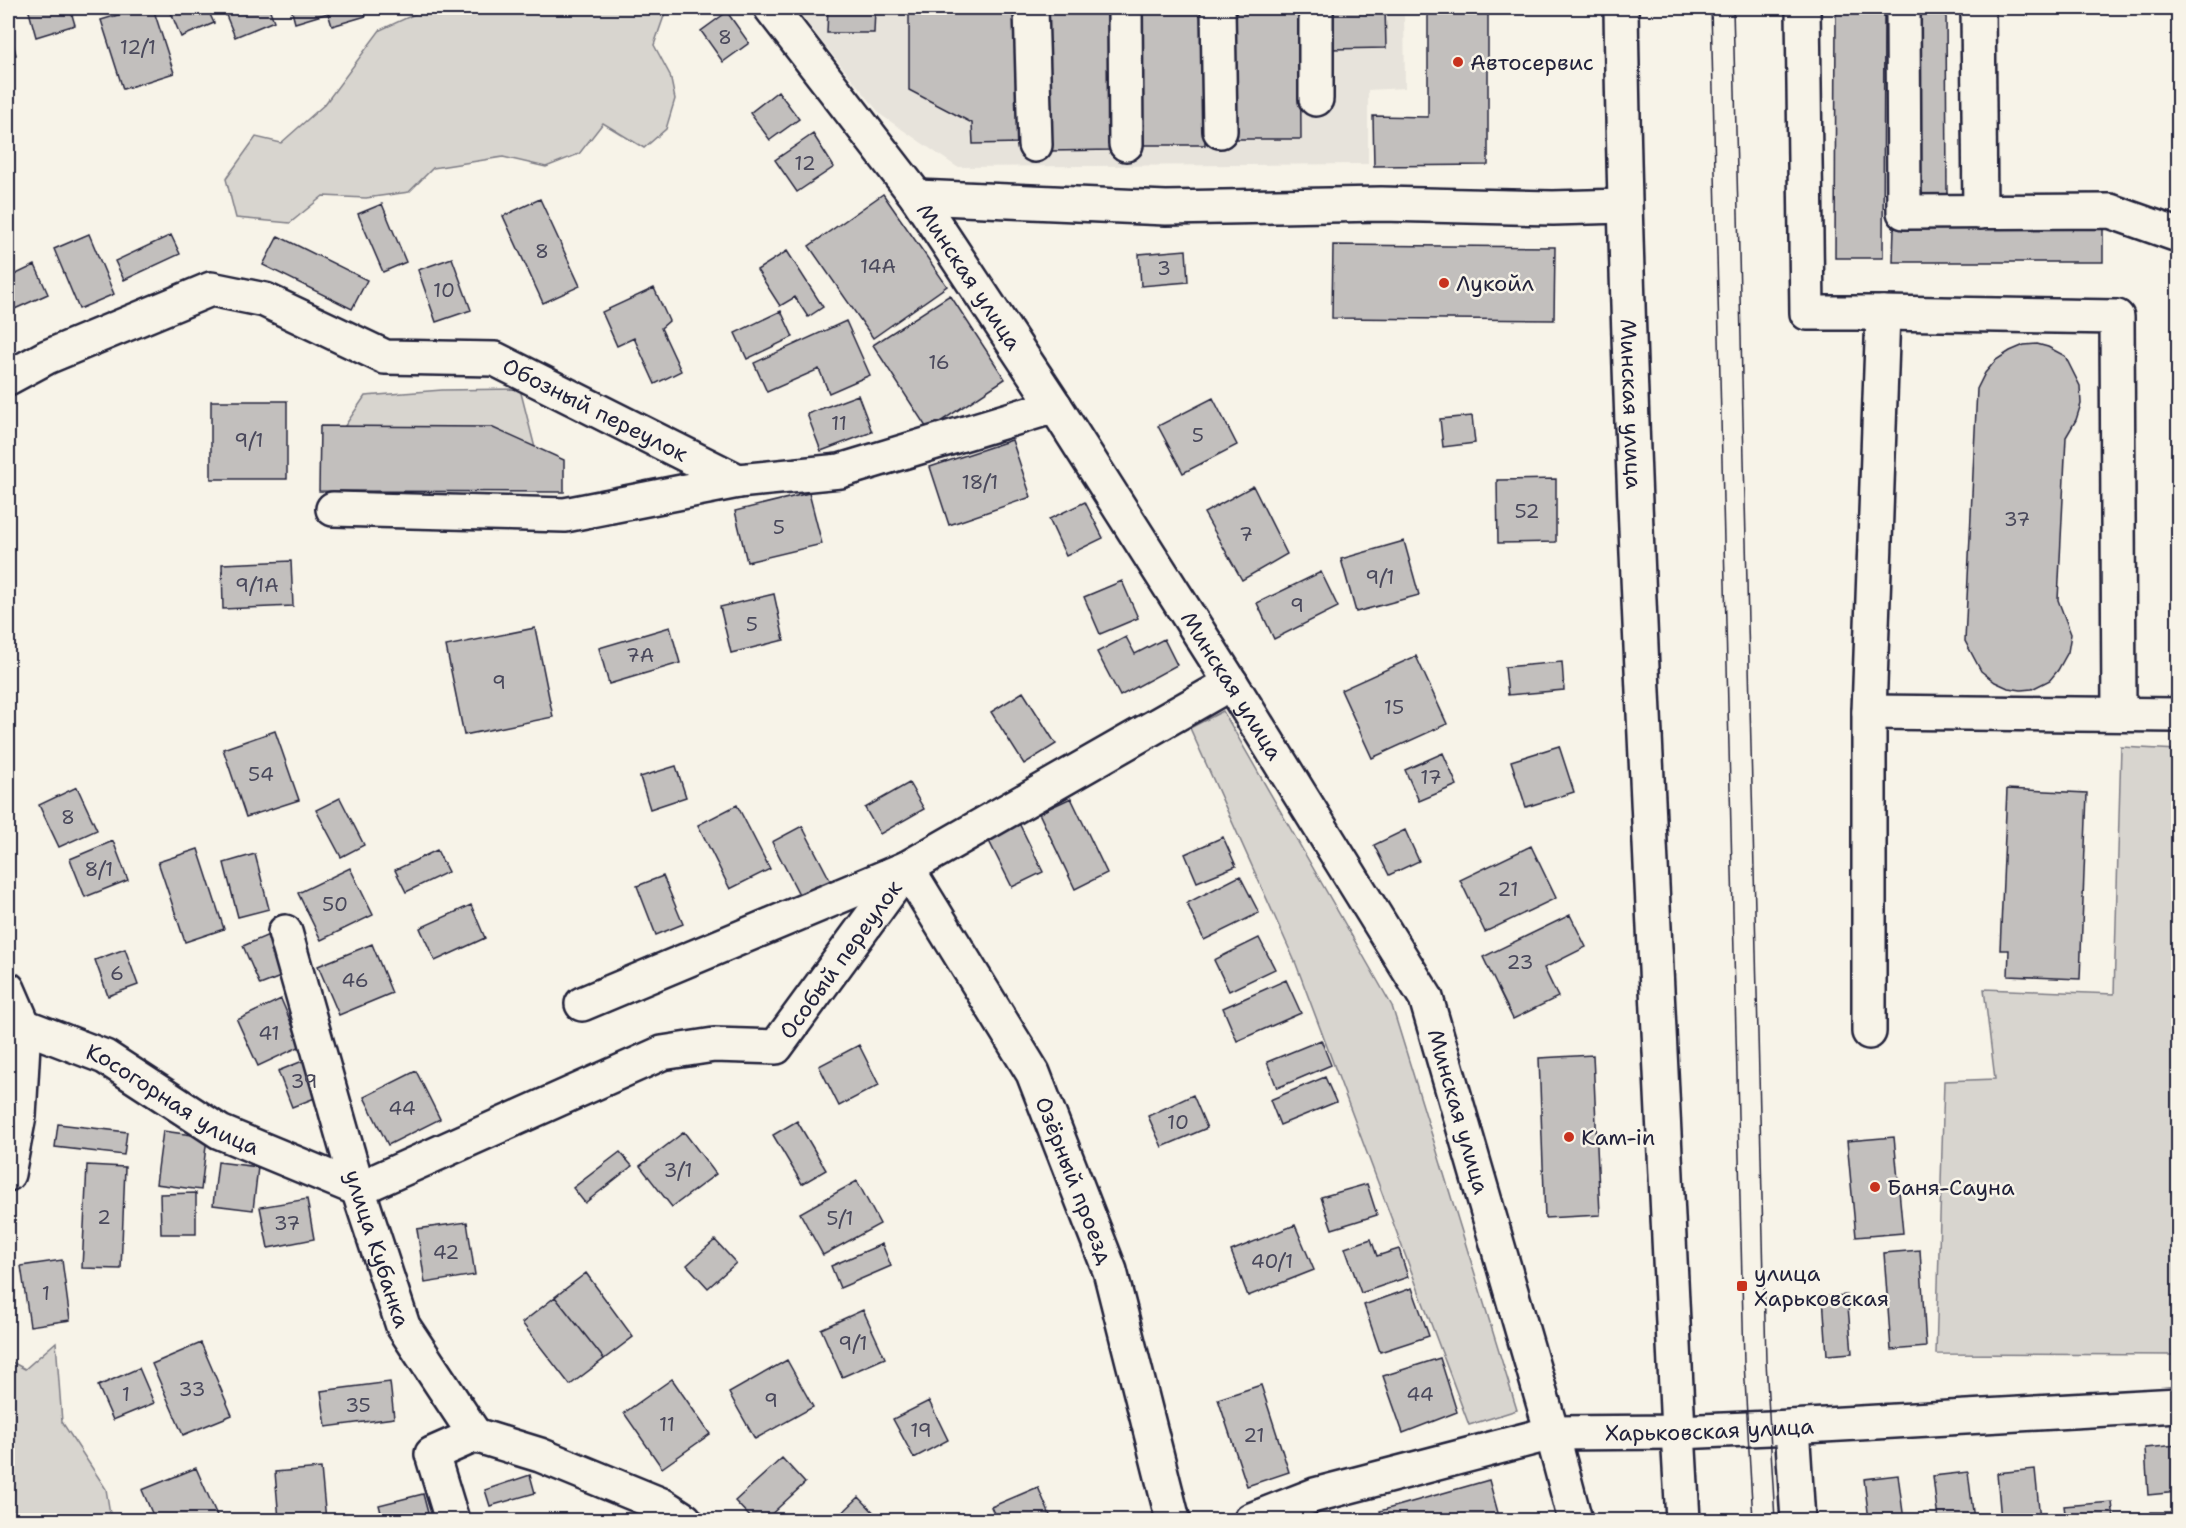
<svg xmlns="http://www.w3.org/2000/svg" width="2186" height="1528" font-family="'Shantell Sans',sans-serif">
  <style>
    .built { fill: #e7e3db }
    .green { fill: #d8d5cf; stroke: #7d7c85; stroke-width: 1.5 }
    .building { fill: #c2bfbd; stroke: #22223b; stroke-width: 1.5 }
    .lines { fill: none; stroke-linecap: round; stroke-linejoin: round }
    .minor-casing { stroke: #22223b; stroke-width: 38 }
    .major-casing { stroke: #22223b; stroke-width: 38 }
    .minor { stroke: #f7f3e8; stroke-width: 33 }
    .major { stroke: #f7f3e8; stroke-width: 33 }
    .tram { stroke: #22223b; stroke-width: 1.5 }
    .poi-dot { fill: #c8321e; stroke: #f7f3e8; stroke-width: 2 }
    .labels { text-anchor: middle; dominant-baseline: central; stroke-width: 5; stroke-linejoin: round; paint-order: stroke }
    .number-label { font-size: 20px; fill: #4a495c }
    .poi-label { font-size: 22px; fill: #22223b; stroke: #f7f3e8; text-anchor: start }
    .street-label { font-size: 22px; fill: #22223b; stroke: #f7f3e8 }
  </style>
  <rect width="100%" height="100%" fill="#f7f3e8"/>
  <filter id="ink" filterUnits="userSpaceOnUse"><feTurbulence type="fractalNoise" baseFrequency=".0167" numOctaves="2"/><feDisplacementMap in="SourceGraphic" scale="12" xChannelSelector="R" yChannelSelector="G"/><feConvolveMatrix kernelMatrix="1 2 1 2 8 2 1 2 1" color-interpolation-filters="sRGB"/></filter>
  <g filter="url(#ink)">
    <path class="built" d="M795,8H1404L1405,88L1368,90V164L957,167L881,115Z"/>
    <path class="green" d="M428,8H664V16L654,45L670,75L675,99L666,129L644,148L603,123L579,154L546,167L503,157L433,168L409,192L366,198L323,196L290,223L236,218L226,179L256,137L281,143L325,104L380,30Z
      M520,389L535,448L336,439L365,396L442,390Z
      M1223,711L1392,1006L1517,1410L1469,1425L1296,964L1190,728Z
      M2121,747L2178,750V1355L1936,1354L1944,1081L1995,1079L1984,989L2114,994Z
      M56,1342L62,1422L106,1489L111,1520H8V1360L25,1369Z"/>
    <path class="building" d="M28,8H70L75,25L36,37Z
      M141,8H153L174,73L123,89L101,20Z
      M169,8H207L214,23L181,37Z
      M223,8H269L274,21L235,37Z
      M291,8H363L366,16L332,26L328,13L295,23Z
      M828,8H875L874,33H827Z
      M939,8H1015L1019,143L973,144L972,123L909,90V11L939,10Z
      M1047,8H1112L1114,150L1049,151Z
      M1140,8H1204L1205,145H1140Z
      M1235,8H1300L1301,139H1235Z
      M1328,8H1385L1386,48L1329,49Z
      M1428,8H1488V165L1374,166L1373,116L1428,117Z
      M1836,8H1884L1883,258H1835Z
      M1914,8H1946L1947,198H1914Z
      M727,12L749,43L723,62L701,31Z
      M8,23L16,55L8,57Z
      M778,91L799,119L770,140L750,113Z
      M813,134L834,167L797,192L775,160Z
      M883,194L947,286L873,338L809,246Z
      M540,199L580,286L543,303L503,216Z
      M382,204L406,262L383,272L358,214Z
      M1894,228H2103V262H1893Z
      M89,234L114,294L79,309L54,249Z
      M171,235L180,254L124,280L115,261Z
      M278,236L367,280L352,309L263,265Z
      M1333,245L1555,247L1554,320L1332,318Z
      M1186,250L1188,282L1141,286L1139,254Z
      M787,251L823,307L808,317L795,297L780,306L757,270Z
      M452,258L471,310L436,322L418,270Z
      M35,265L48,294L8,312V278Z
      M654,288L669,321L661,328L681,371L655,384L634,338L617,346L602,312Z
      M950,295L1005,379L928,430L873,345Z
      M781,311L793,337L747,359L735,333Z
      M846,321L870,375L829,393L819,369L767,392L754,363Z
      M2037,344L2048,347L2065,356L2080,386L2081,404L2076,420L2066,437L2058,600L2071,634L2068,652L2058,670L2050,680L2032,689L2021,690L2008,688L1995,682L1981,671L1965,641L1977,389L1985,373L1996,360L2010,351L2024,345Z
      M858,395L872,432L821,451L807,414Z
      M1213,398L1237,445L1183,473L1158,426Z
      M211,401H287V479H211Z
      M1472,416L1475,443L1443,447L1440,419Z
      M320,426L491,427L564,460V492L319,491Z
      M1012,440L1031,497L949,525L930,467Z
      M1556,479V542L1498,543L1497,480Z
      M1253,486L1287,554L1242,580L1204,513Z
      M809,493L822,544L747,562L735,511Z
      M1085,502L1103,538L1066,556L1049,519Z
      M1404,541L1419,595L1356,612L1341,559Z
      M291,561L293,606L223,609L222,564Z
      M1321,572L1338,607L1274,639L1257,603Z
      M1122,581L1138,618L1100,634L1084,597Z
      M774,594L784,640L731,653L720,607Z
      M670,627L680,663L609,684L599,648Z
      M535,628L553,717L464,735L446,646Z
      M1126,637L1135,654L1164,639L1177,665L1120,696L1097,652Z
      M1416,656L1447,724L1372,758L1341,690Z
      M1562,662L1564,690L1508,695L1505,667Z
      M1023,692L1056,744L1024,764L991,712Z
      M275,731L299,800L246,817L223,749Z
      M1559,746L1574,792L1526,807L1511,761Z
      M1443,753L1457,785L1419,801L1405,770Z
      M676,766L686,797L650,809L640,777Z
      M909,783L924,809L880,834L865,808Z
      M77,787L97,830L59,847L39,805Z
      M2007,789L2087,793L2080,979L2008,976L2009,950H2000Z
      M340,798L364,845L341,857L316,810Z
      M1071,798L1107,873L1075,889L1039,813Z
      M737,805L770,869L730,889L698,825Z
      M1016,817L1043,872L1012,887L985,833Z
      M802,826L832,884L802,900L772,842Z
      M1405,830L1419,861L1389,875L1374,845Z
      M1223,837L1236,866L1197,882L1185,854Z
      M113,841L128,880L85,897L70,859Z
      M1531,846L1556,898L1485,932L1460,880Z
      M198,849L224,929L185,942L158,862Z
      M437,850L448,872L406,892L395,870Z
      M255,854L269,909L238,917L224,863Z
      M350,868L373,915L321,940L298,893Z
      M663,876L683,924L656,935L637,886Z
      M1240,876L1259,913L1204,940L1187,903Z
      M471,905L485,938L435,961L420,928Z
      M1570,915L1586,947L1544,968L1558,997L1513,1019L1483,957Z
      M271,934L288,974L260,985L243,946Z
      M1259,938L1275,969L1229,991L1214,960Z
      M372,944L392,993L339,1015L318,966Z
      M125,949L138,985L108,996L95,960Z
      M1286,980L1301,1013L1237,1041L1223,1008Z
      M281,999L301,1046L258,1066L237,1020Z
      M1321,1040L1331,1065L1277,1088L1267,1062Z
      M859,1045L879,1085L839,1106L819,1066Z
      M1593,1055L1600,1215L1545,1218L1539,1058Z
      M315,1056L330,1092L292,1107L278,1071Z
      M416,1071L440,1119L388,1145L364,1097Z
      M1325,1077L1336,1102L1280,1125L1270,1100Z
      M1193,1095L1207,1128L1162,1147L1148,1116Z
      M797,1121L826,1170L802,1184L773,1135Z
      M58,1124L127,1132L124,1155L55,1147Z
      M163,1131L207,1137L201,1190L156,1184Z
      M684,1132L716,1174L672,1207L640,1166Z
      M1894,1137L1903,1233L1856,1237L1847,1141Z
      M620,1152L632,1166L585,1203L573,1188Z
      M218,1162L258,1167L253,1210L213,1205Z
      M87,1165L125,1167L121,1269L82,1268Z
      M857,1181L880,1224L823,1255L800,1213Z
      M1367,1184L1377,1215L1332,1229L1321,1197Z
      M196,1193V1234H161L160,1194Z
      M307,1199L314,1239L268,1248L260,1207Z
      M467,1222L475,1275L425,1283L417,1229Z
      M1295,1225L1314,1270L1248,1296L1231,1251Z
      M1371,1239L1377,1256L1399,1249L1408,1277L1361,1293L1345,1248Z
      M715,1240L736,1263L708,1288L687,1265Z
      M882,1244L891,1266L840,1288L831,1266Z
      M1920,1250L1926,1347L1891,1350L1884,1253Z
      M62,1260L70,1320L30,1326L21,1266Z
      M586,1273L633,1337L604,1359L555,1297Z
      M1412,1288L1429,1336L1380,1352L1364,1305Z
      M1847,1295L1852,1353L1827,1355L1823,1297Z
      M555,1297L604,1359L570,1385L522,1323Z
      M863,1310L885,1358L842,1377L821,1329Z
      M201,1343L232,1415L183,1435L152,1364Z
      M1440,1358L1457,1412L1403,1433L1383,1376Z
      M787,1360L813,1407L755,1439L729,1393Z
      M139,1368L154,1403L113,1420L98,1386Z
      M672,1379L710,1434L662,1468L624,1413Z
      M390,1382L394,1418L326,1427L321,1391Z
      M1261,1385L1289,1472L1247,1486L1218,1399Z
      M929,1401L948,1440L914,1458L893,1419Z
      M2178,1445V1492L2148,1495L2145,1448Z
      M782,1458L805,1483L765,1520H753L735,1501Z
      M196,1468L219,1520H155L142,1490Z
      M321,1468L326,1520H279L275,1472Z
      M2035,1469L2040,1520H2001L1997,1473Z
      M1968,1472L1974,1520H1938L1933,1476Z
      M530,1475L535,1493L490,1506L485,1490Z
      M1898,1475L1904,1520H1869L1864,1479Z
      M1489,1480L1500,1520H1383L1380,1511Z
      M1038,1487L1052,1520H997L991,1507Z
      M423,1494L428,1513L397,1520H383L379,1505Z
      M859,1497L881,1520H835Z
      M2112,1502L2114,1520H2066L2064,1506Z
      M2151,1512H2178V1520H2151Z"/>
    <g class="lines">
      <defs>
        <g id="minor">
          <path id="s1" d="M771,8L917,197L1055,406L1231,683L1426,998L1552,1433L1575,1520"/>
          <path d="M1031,8L1035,145"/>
          <path d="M1125,8L1126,144"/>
          <path d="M1218,8L1220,131"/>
          <path d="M1316,8V99"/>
          <path d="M1803,8L1807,313H1883L1869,712V1032"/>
          <path d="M1903,8L1904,212L2110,211L2178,235"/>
          <path d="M1978,8L1980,212"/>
          <path d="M917,197L1166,208L1381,204L1553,208L1624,206"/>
          <path d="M1883,313L2117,317L2119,713"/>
          <path id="s2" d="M8,378L47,357L211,289L265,300L385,357L495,359L738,481L840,471L1055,406"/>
          <path d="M333,509L565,515L738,481"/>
          <path d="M1869,712L2178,715"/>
          <path id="s3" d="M285,932L358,1189L403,1326L475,1435L432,1454L452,1520"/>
          <path id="s4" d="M8,989L24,1026L105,1057L220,1132L358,1189L662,1053L714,1045L776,1047L907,868L1231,683"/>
          <path id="s5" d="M582,1004L907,868L1033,1073L1110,1271L1173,1520"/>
          <path d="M8,1174L19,1116L24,1026"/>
          <path d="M1792,1427L1798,1520"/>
          <path d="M475,1435L540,1455L662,1505L685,1520"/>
          <path id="s6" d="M1251,1520L1315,1495L1552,1433L1678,1432L1770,1428L2178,1405"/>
        </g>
        <g id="major">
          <path id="s7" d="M1621,8C1628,483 1657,958 1678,1432L1683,1520"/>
        </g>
      </defs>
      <use href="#minor" class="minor-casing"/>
      <use href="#major" class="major-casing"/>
      <use href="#minor" class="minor"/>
      <use href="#major" class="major"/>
      <path class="tram" d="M1711,8L1744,1363L1753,1520
        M1733,8L1766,1361L1775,1520"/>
    </g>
  </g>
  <g class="poi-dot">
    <circle cx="1458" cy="62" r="6"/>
    <circle cx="1444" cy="283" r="6"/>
    <circle cx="1569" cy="1137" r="6"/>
    <circle cx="1875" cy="1187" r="6"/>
    <rect x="1736" y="1280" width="12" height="12" rx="3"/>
  </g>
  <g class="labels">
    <g class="number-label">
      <text x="725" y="37">8</text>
      <text x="138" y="47">12/1</text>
      <text x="805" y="163">12</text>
      <text x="542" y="251">8</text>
      <text x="878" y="266">14А</text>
      <text x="1164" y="268">3</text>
      <text x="444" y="290">10</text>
      <text x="939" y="362">16</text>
      <text x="839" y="423">11</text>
      <text x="1198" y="435">5</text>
      <text x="249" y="440">9/1</text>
      <text x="980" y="482">18/1</text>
      <text x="1527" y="511">52</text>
      <text x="2017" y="519">37</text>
      <text x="779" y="527">5</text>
      <text x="1246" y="534">7</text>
      <text x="1380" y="577">9/1</text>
      <text x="257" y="585">9/1А</text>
      <text x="1297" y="605">9</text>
      <text x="752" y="624">5</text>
      <text x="640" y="655">7А</text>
      <text x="499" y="682">9</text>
      <text x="1394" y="707">15</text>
      <text x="261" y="774">54</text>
      <text x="1431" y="777">17</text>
      <text x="68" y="817">8</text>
      <text x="99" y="869">8/1</text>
      <text x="1508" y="889">21</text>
      <text x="335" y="904">50</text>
      <text x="1520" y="962">23</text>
      <text x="117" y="973">6</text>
      <text x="355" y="980">46</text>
      <text x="269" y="1033">41</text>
      <text x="304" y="1081">39</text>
      <text x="402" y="1108">44</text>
      <text x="1178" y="1122">10</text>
      <text x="678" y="1170">3/1</text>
      <text x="104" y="1217">2</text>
      <text x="840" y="1218">5/1</text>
      <text x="287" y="1223">37</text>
      <text x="446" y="1252">42</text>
      <text x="1272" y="1261">40/1</text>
      <text x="46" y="1293">1</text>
      <text x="853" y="1343">9/1</text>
      <text x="192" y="1389">33</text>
      <text x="126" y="1394">1</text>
      <text x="1420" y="1394">44</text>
      <text x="771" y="1400">9</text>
      <text x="358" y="1405">35</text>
      <text x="667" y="1424">11</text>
      <text x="921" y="1430">19</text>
      <text x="1254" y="1435">21</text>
    </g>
    <g class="poi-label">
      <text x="1470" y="62">Автосервис</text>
      <text x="1456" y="283">Лукойл</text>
      <text x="1581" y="1137">Kam-in</text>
      <text x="1887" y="1187">Баня-Сауна</text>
      <text x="1754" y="1273">улица<tspan x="1754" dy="25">Харьковская</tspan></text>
    </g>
    <g class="street-label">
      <text stroke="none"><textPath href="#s1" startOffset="334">Минская улица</textPath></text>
      <text stroke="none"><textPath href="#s7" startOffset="396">Минская улица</textPath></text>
      <text stroke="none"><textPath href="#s2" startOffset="632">Обозный переулок</textPath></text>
      <text stroke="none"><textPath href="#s1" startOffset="820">Минская улица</textPath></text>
      <text stroke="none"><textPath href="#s4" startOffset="970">Особый переулок</textPath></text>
      <text stroke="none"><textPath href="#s4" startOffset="207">Косогорная улица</textPath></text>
      <text stroke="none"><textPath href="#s1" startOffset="1306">Минская улица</textPath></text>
      <text stroke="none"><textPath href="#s5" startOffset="708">Озёрный проезд</textPath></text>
      <text stroke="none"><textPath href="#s3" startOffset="330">улица Кубанка</textPath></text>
      <text stroke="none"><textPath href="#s6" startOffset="471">Харьковская улица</textPath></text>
    </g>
  </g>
  <rect width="2186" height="1528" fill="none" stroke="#f7f3e8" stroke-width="30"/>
  <rect x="15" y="15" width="2156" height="1498" fill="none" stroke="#22223b" stroke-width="2" filter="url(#ink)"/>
</svg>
